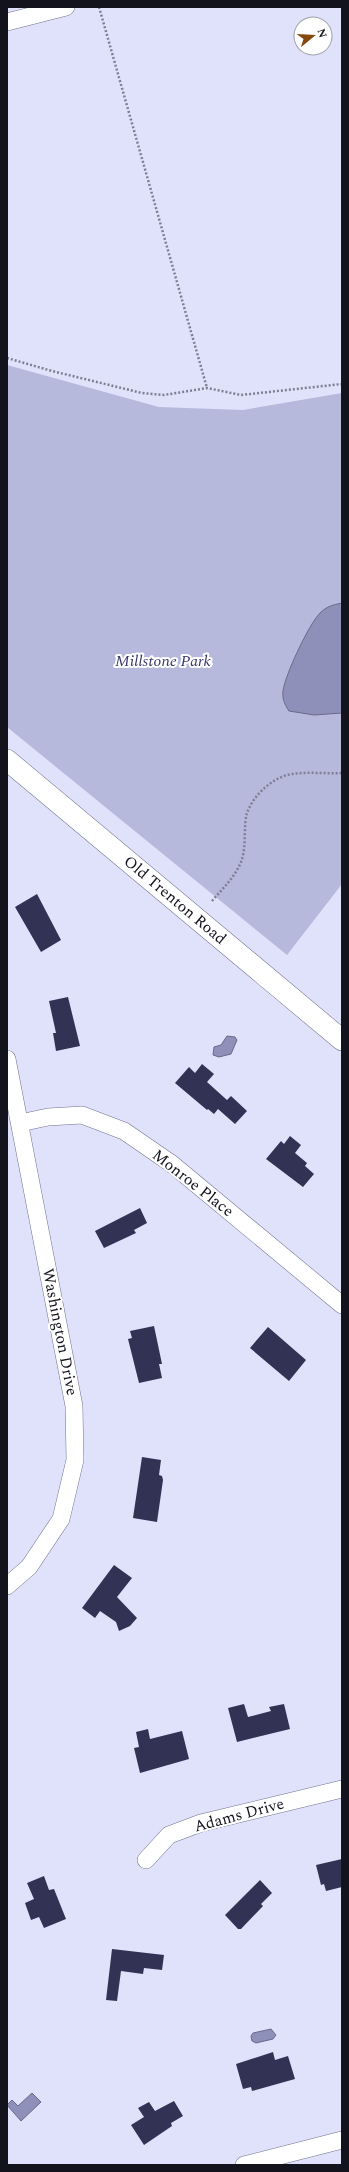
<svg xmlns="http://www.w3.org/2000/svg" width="349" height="2172" font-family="Spectral,serif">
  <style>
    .green { fill: #b7b9dc }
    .water { fill: #8e90b9; stroke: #696a8a }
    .building { fill: #323255 }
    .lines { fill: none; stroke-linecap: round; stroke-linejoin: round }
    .minor-casing { stroke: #71728f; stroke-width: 18 }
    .major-casing { stroke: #71728f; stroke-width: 22 }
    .path { stroke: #7e7f92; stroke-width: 2.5; stroke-dasharray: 2 2; stroke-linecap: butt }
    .minor { stroke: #fff; stroke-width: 17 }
    .major { stroke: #fff; stroke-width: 21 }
    .labels { text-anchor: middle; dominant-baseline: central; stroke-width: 4; stroke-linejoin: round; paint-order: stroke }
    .park-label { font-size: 16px; font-style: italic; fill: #39366d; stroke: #fff }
    .street-label { font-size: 16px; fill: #13131e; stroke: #fff }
  </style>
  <rect width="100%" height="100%" fill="#e0e2fc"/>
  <path class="green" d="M7,365L159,407L243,410L342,393V884L287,955L7,727Z"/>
  <path class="water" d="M342,603V713L314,715L289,711C285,705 282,699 283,691C285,675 309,624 320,613C327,606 333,605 342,603Z
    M227,1036L235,1037L237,1040L231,1054L219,1057L213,1055L214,1047L221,1045Z
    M271,2029L276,2035L273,2039L256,2043L252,2041L251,2036L253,2033Z
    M32,2093L41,2102L21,2121L7,2105L12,2100L18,2106Z"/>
  <path class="building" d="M37,894L61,940L41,952L15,907Z
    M68,997L80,1046L56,1051L53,1033H56L49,1001Z
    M202,1064L214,1074L207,1082L227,1100L231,1096L247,1111L235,1124L218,1109L214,1114L208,1109L207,1110L175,1083L189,1067L195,1073Z
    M290,1136L301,1145L295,1153L307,1163L305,1166L314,1174L303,1187L266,1159L281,1141L284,1144Z
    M140,1208L147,1223L134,1230L136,1233L104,1248L95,1231Z
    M154,1326L162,1364H159L162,1378L139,1383L128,1339L132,1338L130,1331Z
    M268,1327L306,1360L289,1381L250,1348Z
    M142,1457L161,1460L159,1475L162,1476L163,1480L157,1522L133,1518Z
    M114,1565L132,1578L117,1597L137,1618L130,1626L119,1631L116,1622L100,1611L95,1618L82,1608Z
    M244,1704L248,1717L271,1711L269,1707L284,1704L290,1729L237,1742L228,1708Z
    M148,1729L150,1739L182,1731L189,1759L140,1773L134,1748L139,1747L136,1732Z
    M342,1859V1887L326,1891L324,1884L321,1885L316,1865Z
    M44,1876L49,1890L54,1889L66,1919L44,1928L39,1917L31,1920L25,1903L34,1899L27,1883Z
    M260,1880L272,1893L261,1904L263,1906L241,1929H238L225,1915Z
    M112,1949L164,1955L162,1970L144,1968L143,1974L121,1971L117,2001L106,2000Z
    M273,2052L275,2060L288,2056L295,2079L252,2091L251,2087L243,2089L236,2064Z
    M174,2101L183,2116L171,2123L172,2126L144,2145L131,2125L144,2117L138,2108L149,2102L155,2111Z"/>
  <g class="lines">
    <defs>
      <path id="minor" d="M7,22L66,7
        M7,1059L74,1406L75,1460L61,1519L29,1567L7,1586
        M20,1123L48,1117L82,1115L124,1131L172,1164L342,1305
        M146,1860L169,1835L201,1823L342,1789
        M244,2165L342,2140"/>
      <path id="major" d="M7,760L342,1040"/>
    </defs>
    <use href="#minor" class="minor-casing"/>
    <use href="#major" class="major-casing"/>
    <path class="path" d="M99,7L207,388
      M7,358L52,371L142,393L164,395L207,388L241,395L342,384
      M212,901C223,888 235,877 241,862C247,847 243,826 247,813C253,796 270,780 287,775C305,771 324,774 342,773"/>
    <use href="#minor" class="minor"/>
    <use href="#major" class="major"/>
  </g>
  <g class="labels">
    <g class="park-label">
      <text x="163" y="661">Millstone Park</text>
    </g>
    <g class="street-label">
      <text transform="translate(175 900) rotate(40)">Old Trenton Road</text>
      <text transform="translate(193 1183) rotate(38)">Monroe Place</text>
      <text transform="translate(60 1332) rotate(79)">Washington Drive</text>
      <text transform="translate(239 1815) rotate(-15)">Adams Drive</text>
    </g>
  </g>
  <rect width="349" height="2172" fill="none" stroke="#13131e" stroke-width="16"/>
  <g transform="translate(313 36) rotate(72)"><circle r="19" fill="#ffffff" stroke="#a1a1a5"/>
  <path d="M0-3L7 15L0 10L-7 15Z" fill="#87480b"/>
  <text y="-6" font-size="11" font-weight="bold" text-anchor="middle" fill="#13131e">N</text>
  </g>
</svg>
